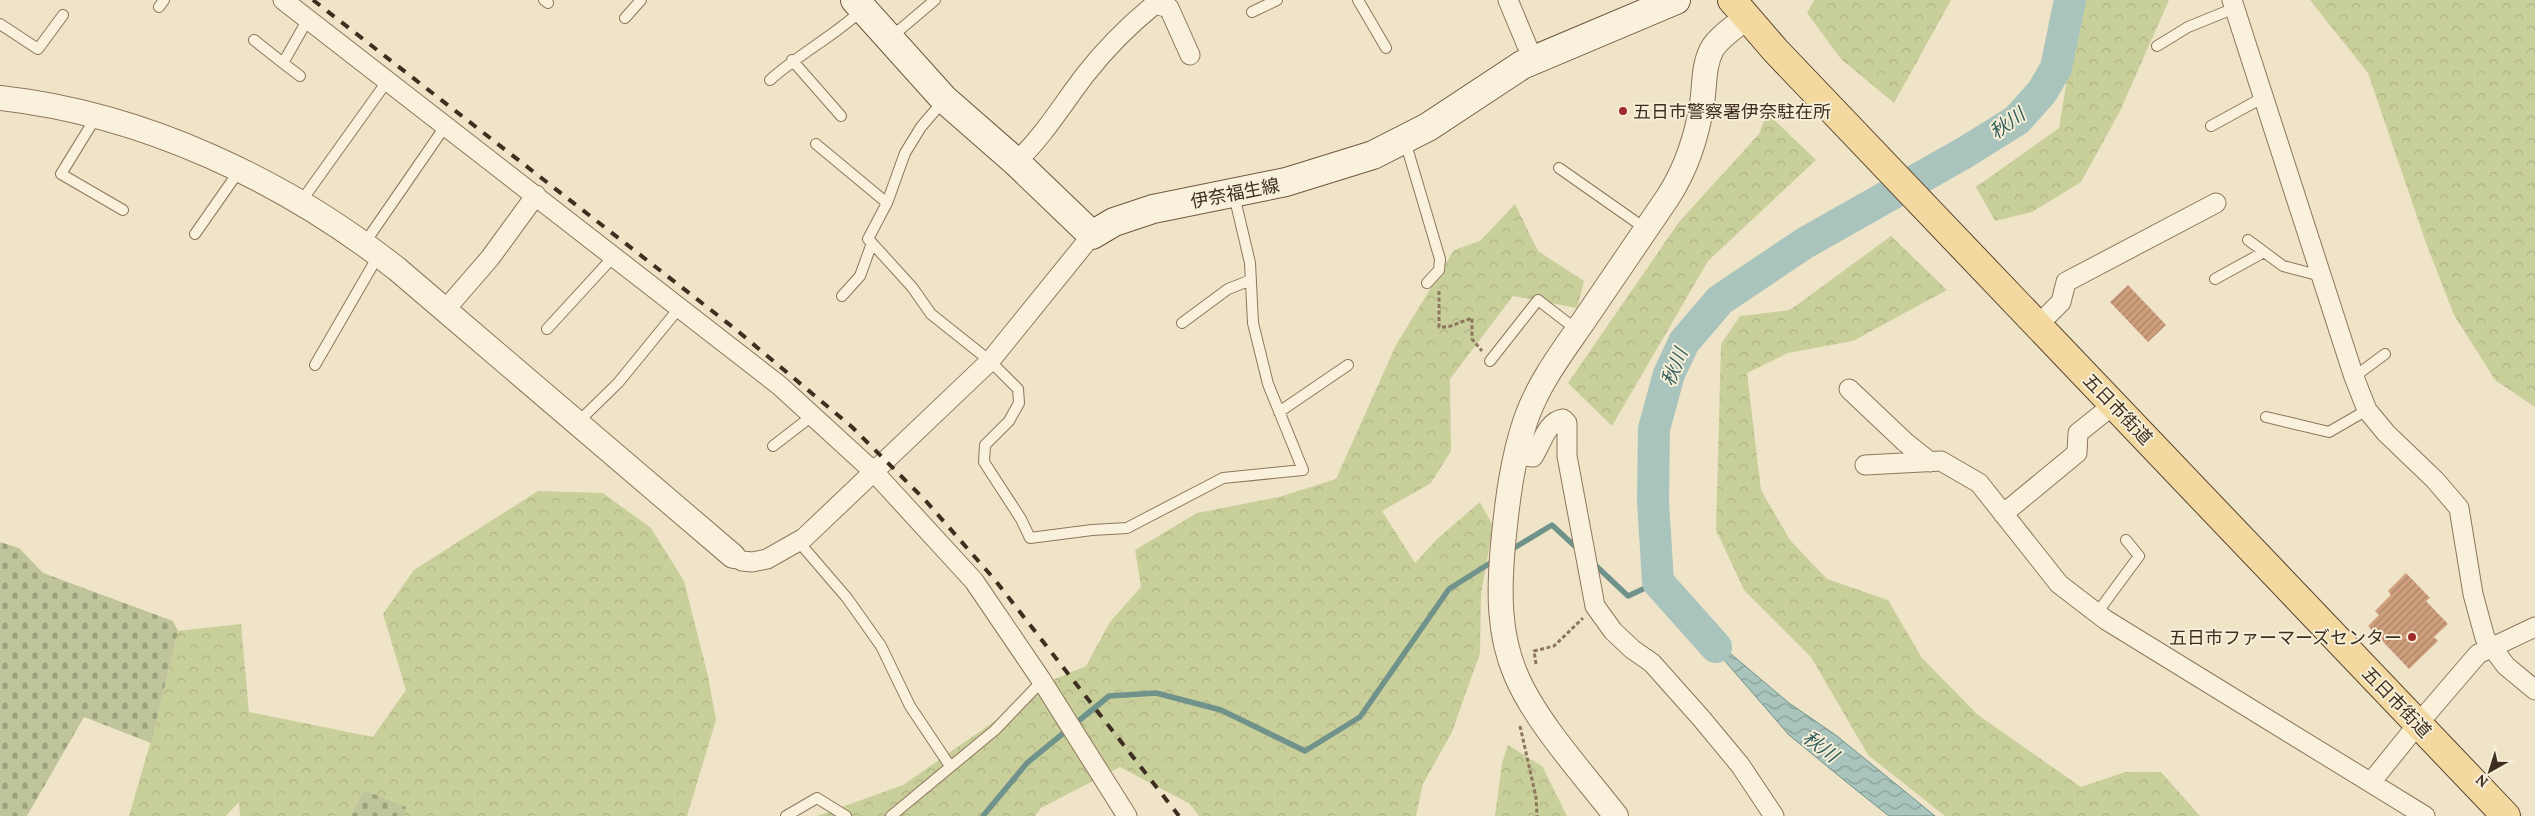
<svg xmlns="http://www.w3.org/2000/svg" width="2535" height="816" font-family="Lora,'Noto Sans JP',serif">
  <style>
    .forest { fill: url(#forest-crowns) }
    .cemetery { fill: url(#cemetery-stones) }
    .water { fill: url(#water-waves); stroke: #6f938a }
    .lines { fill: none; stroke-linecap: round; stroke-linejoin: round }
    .stream { stroke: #6f938a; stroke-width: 5.5 }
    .river { stroke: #a9c4bc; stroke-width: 32 }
    .building { fill: url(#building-hatch) }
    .service-casing { stroke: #8d765c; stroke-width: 12 }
    .minor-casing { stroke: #8d765c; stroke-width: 21 }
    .tertiary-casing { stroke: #8d765c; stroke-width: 26 }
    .secondary-casing { stroke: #6f573f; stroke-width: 30 }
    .primary-casing { stroke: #5b4430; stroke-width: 30 }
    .path { stroke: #8d765c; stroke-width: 3; stroke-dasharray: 4 2.5; stroke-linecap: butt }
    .service { stroke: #faf1dc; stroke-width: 10 }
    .minor { stroke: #faf1dc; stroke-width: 19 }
    .tertiary { stroke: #faf1dc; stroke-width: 24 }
    .secondary { stroke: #faf1dc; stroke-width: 28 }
    .primary { stroke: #f3d9a0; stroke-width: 28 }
    .rail { stroke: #3d2e20; stroke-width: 4; stroke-dasharray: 9 9; stroke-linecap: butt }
    .poi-dot { fill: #9e2a2b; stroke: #f7eed8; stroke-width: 2 }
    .labels { text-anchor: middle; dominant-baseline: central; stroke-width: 4; stroke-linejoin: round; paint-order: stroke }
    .poi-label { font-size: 18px; fill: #3d2e20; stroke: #f7eed8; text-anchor: start }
    .street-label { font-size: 18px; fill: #3d2e20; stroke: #f7eed8 }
    .water-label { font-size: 19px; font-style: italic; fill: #2f5d5a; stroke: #f7eed8 }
  </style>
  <defs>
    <pattern id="forest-crowns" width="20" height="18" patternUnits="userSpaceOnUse" patternTransform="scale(1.25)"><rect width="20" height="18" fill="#c9cf9b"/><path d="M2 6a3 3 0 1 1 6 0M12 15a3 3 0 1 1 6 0" fill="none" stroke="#aeb285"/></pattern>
    <pattern id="cemetery-stones" width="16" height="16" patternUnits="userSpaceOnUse" patternTransform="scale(1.25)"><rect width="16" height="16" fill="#bfc49a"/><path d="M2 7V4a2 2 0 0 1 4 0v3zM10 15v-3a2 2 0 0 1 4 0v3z" fill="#9ca07d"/></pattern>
    <pattern id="water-waves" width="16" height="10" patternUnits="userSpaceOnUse" patternTransform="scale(1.25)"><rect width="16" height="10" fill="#a9c4bc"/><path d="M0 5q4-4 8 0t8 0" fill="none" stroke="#8ba098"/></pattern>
    <pattern id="building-hatch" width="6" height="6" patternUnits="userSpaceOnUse" patternTransform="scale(1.25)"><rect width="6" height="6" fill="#cf9f7d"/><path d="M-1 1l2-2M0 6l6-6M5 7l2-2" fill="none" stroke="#a98266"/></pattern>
  </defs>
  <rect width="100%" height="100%" fill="#f0e4c8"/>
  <path class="forest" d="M1814,0H1951L1894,103L1841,59L1807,13Z
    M2080,0H2169L2120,111L2081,182L2032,212L1995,221L1976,187L2059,128Z
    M2310,0H2535V407L2495,380L2454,315L2426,243L2368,73Z
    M1767,113L1816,160L1708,261L1612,426L1568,383L1679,222L1759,134Z
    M1515,204L1538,251L1584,281L1577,308L1513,296L1450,379L1451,451L1431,483L1382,511L1415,563L1437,539L1480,502L1493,526L1481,594L1480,653L1452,732L1423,784L1416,816H1199L1190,804L1120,767L1041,808L1035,816H817L903,785L1055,679L1086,666L1110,622L1141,587L1135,550L1197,513L1279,497L1336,479L1396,345L1454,250L1480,241Z
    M1891,236L1947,290L1853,341L1788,353L1747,373L1761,490L1790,540L1827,579L1888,600L1922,658L1978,715L2081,787L2125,772H2161L2200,816H1945L1868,755L1811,657L1744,590L1716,530L1721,344L1740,316L1790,310Z
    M538,491L603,493L651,528L684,581L708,676L716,720L687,816H404L405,807L364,790L350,816H240L239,802L226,816H129L154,730L178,631L241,624L249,712L373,737L406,690L383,614L414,570Z
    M1508,745L1542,766L1567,816H1495L1502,763Z"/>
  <path class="cemetery" d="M0,542L19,548L43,573L173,621L178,631L151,743L84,717L27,816H0Z
    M364,790L406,807L404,816H350Z"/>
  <path class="water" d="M1686,616L1789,703L1837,736L1935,816H1889L1850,785L1789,735Z"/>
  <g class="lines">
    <path class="stream" d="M1509,551L1552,525L1580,551
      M1592,562L1628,596L1658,582
      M983,816L1027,763L1109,696L1156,693L1221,710L1305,751L1360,717L1449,589L1495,560"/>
    <path class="river" d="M1716,647L1658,582L1653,501L1654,429L1669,374L1684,342L1720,300L1805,243L1964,153L2017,120L2042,92L2056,68L2070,0"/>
  </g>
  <path class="building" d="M2128,285L2166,325L2148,342L2110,302Z
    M2406,573L2430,598L2426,601L2448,624L2434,637L2438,641L2409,669L2368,626L2379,615L2375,611L2391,595L2388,591Z"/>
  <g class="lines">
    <defs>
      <path id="service" d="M544,0L548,3
        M1358,0L1386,48
        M159,7L164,0
        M1252,12L1277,0
        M625,18L641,0
        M0,24L38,49L63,15
        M890,38L935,0
        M254,40L283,63L308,19
        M2157,46L2188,27L2235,8
        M792,60L841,116
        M283,63L300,76
        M770,80C799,54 834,36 862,10
        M96,117L61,174L123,210
        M2211,126L2264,97
        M1405,141L1440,259L1439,270L1427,283
        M816,144L887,203
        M1559,168L1646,229
        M300,203L388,80
        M195,234L239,171
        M2248,240L2283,266L2321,276
        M872,243L912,287L931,314L990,361L1018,389L1019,403L1009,421L985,445L984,462L1021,519L1030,538L1092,530L1127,528L1223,478L1303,470L1268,384L1253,323L1250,263L1234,195
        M364,244L446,125
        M2215,279L2264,252
        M842,296L860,276L872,243L868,239L887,203L905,153L921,127L944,100
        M1182,323L1228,289L1251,280
        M547,329L614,256
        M1490,361L1538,300L1577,330
        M315,365L378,256
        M2354,377L2385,354
        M1279,412L1348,365
        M2266,417L2329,432L2367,410
        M577,423L618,383L680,307
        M773,446L812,416
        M798,541L847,598L881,646L910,706L950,766
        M2097,613L2139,556L2126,540
        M786,816L817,798L846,816
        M891,816L995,730L1042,681"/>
      <path id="minor" d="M283,0L780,386L874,472L974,581L1042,681L1127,816
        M1508,0L1533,60
        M2232,0L2354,377L2367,410L2386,433L2435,480L2459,508L2473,594L2485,638L2506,666L2535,690
        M1016,162C1043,137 1062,105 1085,75C1106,48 1128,26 1155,4L1169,8L1190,55
        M445,310L490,258L536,195
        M2038,325L2061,302L2066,282L2216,203
        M1849,389L1905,442L1930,462
        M1516,455L1533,457C1541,445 1547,421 1563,419L1567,423V456L1595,606L1613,631L1632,649L1652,663L1701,718L1740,765L1774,816
        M1865,465L1941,461L1979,483L2059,584L2106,620L2425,816
        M2003,514L2077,453L2078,433L2113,405
        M733,556L742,561L752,562L767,559L804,538L990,361L1092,235
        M2372,781L2418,724L2478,654L2535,627"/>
      <path id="tertiary" d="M0,98C144,114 284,180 397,269L733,556
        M1616,816C1585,776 1535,721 1516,675C1498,634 1499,589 1503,545C1507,503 1512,460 1526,419C1539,382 1563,351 1585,319C1613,278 1640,238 1668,197C1686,169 1697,136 1702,103C1705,85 1703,66 1712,49C1719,37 1735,27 1746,18"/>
      <path id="secondary" d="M855,0L944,99L1016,162L1092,235L1114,222L1153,209L1286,182L1373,155L1428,127L1522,65L1676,0"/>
      <path id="primary" d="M1732,0L1776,51L2506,816"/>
    </defs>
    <use href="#service" class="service-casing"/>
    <use href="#minor" class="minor-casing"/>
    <use href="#tertiary" class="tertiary-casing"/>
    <use href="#secondary" class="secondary-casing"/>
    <use href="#primary" class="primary-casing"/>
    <path class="path" d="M1439,291V327H1448L1472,318V339L1482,351
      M1536,664L1534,651L1554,646L1583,618
      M1520,726L1536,797L1537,816"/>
    <use href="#service" class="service"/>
    <use href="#minor" class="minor"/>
    <use href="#tertiary" class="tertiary"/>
    <use href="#secondary" class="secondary"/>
    <use href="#primary" class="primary"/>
    <path class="rail" d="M313,0L734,328L852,427L925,500L995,580L1179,816"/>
  </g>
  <g class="poi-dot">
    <circle cx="1623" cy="111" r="5"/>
    <circle cx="2412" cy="637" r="5"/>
  </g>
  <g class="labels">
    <g class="poi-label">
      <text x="1633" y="111">五日市警察署伊奈駐在所</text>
      <text x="2402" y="637" text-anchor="end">五日市ファーマーズセンター</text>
    </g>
    <g class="street-label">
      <text transform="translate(1235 193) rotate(-11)">伊奈福生線</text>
      <text transform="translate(2118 409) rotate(46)">五日市街道</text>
      <text transform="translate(2397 702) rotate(46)">五日市街道</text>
    </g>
    <g class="water-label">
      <text transform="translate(2007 123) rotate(-36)">秋川</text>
      <text transform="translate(1674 367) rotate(-68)">秋川</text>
      <text transform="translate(1821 746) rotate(37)">秋川</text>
    </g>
  </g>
  <g transform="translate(2490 771) rotate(219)" stroke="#f7eed8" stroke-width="4" paint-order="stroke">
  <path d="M0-4L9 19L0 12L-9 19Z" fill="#3d2e20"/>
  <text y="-8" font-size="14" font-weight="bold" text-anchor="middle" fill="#3d2e20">N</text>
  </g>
</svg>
